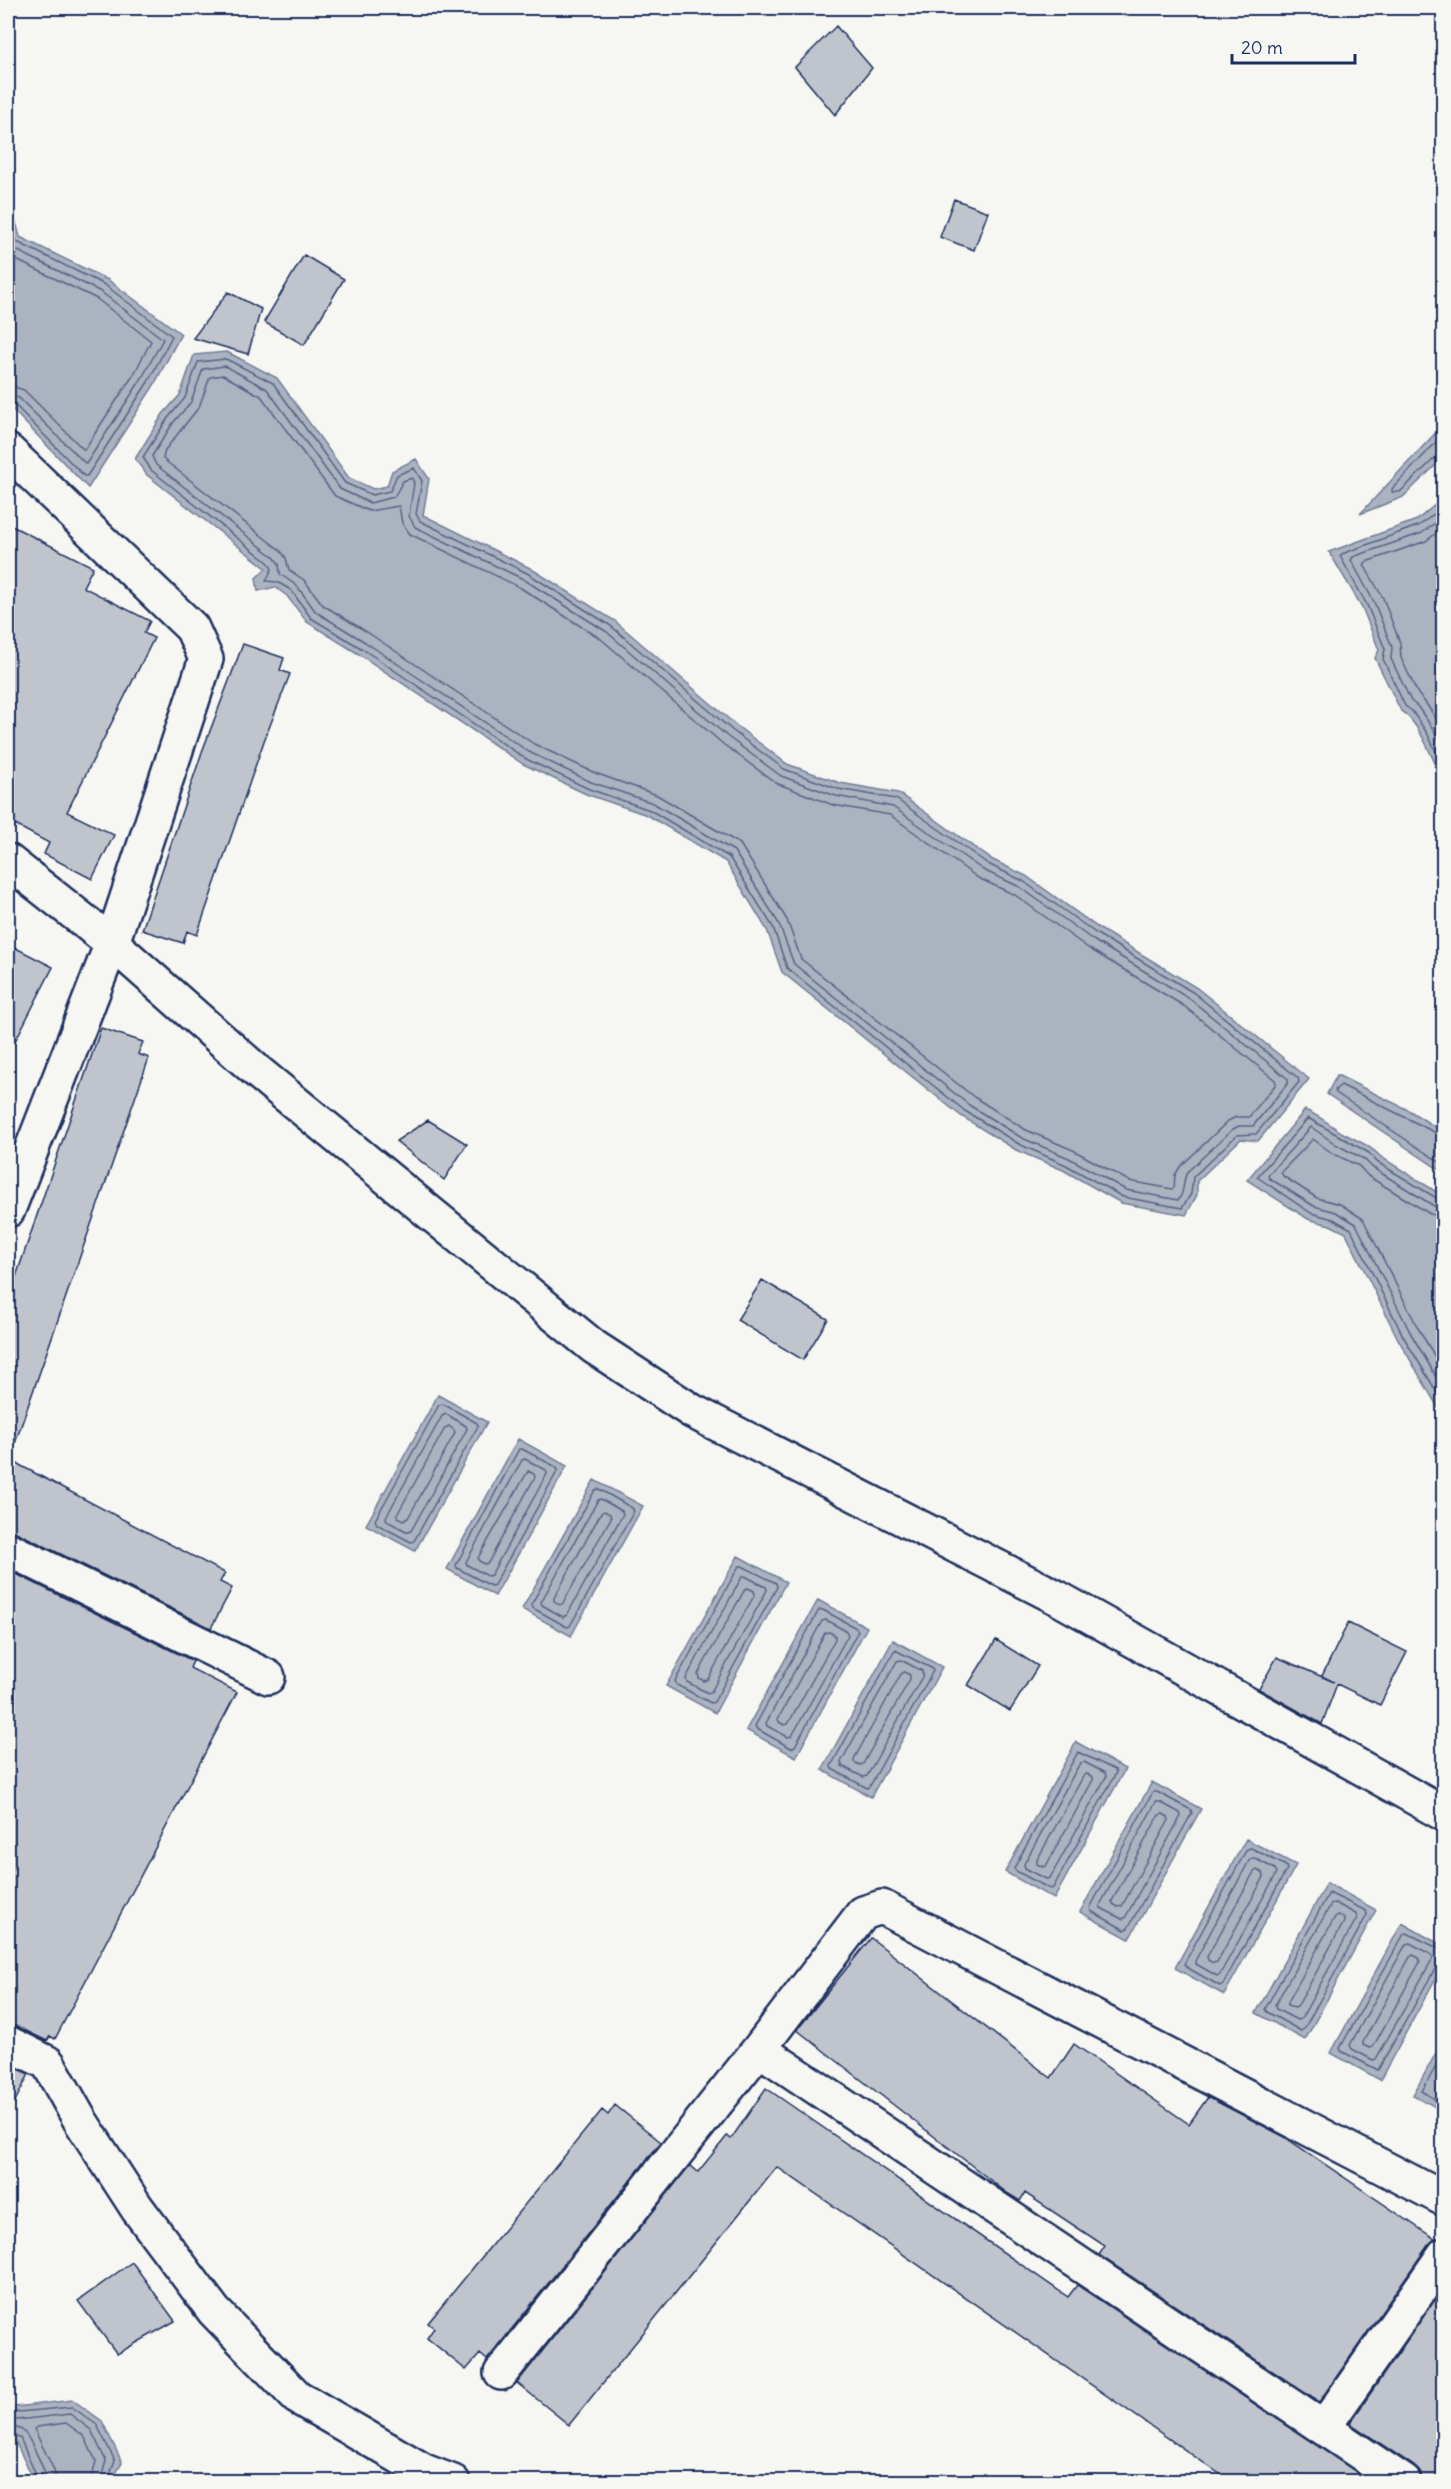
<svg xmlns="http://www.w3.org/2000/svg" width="1451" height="2489" font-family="Delius,sans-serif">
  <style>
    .water { fill: #abb2c0; stroke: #717e99; stroke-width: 1.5 }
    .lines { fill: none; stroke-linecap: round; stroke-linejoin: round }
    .shore { stroke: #556385; stroke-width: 1.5 }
    .building { fill: #c0c4cd; stroke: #1b2f5e; stroke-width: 1.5 }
    .minor-casing { stroke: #1b2f5e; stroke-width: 38 }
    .minor { stroke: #f6f6f2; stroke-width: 33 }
  </style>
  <rect width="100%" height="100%" fill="#f6f6f2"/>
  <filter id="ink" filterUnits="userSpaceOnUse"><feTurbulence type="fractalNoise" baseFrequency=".0167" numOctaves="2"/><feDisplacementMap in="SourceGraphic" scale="12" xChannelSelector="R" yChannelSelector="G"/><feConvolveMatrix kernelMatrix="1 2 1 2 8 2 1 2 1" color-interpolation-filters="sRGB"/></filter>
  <g filter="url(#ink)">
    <path class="water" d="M8,193L20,237L108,280L181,334L154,385L88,488L8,405Z
      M227,352L277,378L349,478L373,489L387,486L392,471L416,459L429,479L423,515L530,568L615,621L737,726L787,764L840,783L898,793L991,859L1026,876L1100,929L1197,988L1309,1079L1258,1141L1241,1139L1197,1181V1195L1186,1215L1121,1203L1063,1170L1016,1150L961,1116L782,972L767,930L726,862L647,815L586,794L523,764L357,653L307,622L287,596L275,587L258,591L256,578L266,568L147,475L135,459L163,414L180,395L194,355Z
      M1443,425V458L1403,497L1360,514Z
      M1443,498V782C1434,762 1420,722 1401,711L1375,658L1379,650L1362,607L1329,552L1417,520Z
      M1337,1075L1410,1111L1443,1132V1172L1327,1094Z
      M1305,1110C1320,1116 1330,1125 1343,1133C1357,1141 1370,1145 1381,1157L1443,1196V1416L1398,1339L1346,1233L1330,1225L1308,1219L1247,1180Z
      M438,1395L487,1422L415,1551L366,1525Z
      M518,1439L567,1466L495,1596L447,1569Z
      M594,1480L643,1506L571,1636L522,1609Z
      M738,1556L786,1582L715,1713L666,1686Z
      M818,1600L867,1627L796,1757L746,1730Z
      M893,1640L942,1667L871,1797L822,1770Z
      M1076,1742L1125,1769L1054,1899L1005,1872Z
      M1152,1782L1201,1809L1129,1939L1080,1912Z
      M1246,1839L1296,1865L1224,1995L1175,1968Z
      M1327,1883L1376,1910L1305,2040L1256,2013Z
      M1402,1923L1443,1946V1965L1380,2080L1331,2053Z
      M1443,2040V2111L1413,2095Z
      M73,2400L102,2421L122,2462L112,2481H34L15,2441L8,2440V2408Z"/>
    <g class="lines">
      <path class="shore" d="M8,216L17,242L105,285L172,336L148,382L87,476H84L14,404L8,402
        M8,243L14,249L101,292L163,339L142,378L86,464L19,398L8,394
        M8,256L97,299L151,341L134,374L84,450L24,390L8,385
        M226,359L273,383L345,483L372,495L390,491L397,475L414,468L422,481L416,514L420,521L527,573L611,626L733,731L784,769L838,789L896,799L988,864L1023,881L1097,934L1194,993L1298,1078L1299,1082L1256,1134L1237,1135L1193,1177L1191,1194L1182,1208L1123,1197L1066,1165L1019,1144L965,1111L787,968L773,927L729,857L650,810L589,789L526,759L361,648L311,618L291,590L277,582L266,581L272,569L269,563L151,470L143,457L168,418L185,398L198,362Z
        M225,366L267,389L340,489L370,503L394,497L403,481L412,478L414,483L409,516L415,527L523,579L607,632L728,737L781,776L836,796L893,807L983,870L1020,887L1093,940L1190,999L1288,1079V1083L1253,1126H1239L1233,1129L1188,1171C1181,1181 1186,1192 1178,1200L1126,1190L1069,1158L1022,1138L969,1105L794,964L779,924L734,851L653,803L591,782L529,752L365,642L316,612L297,586L280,574L279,564L274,557L156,465L152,456L173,423L191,402L203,369Z
        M223,375L261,396L335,496L369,511L399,506L402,523L410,534L519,587L601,639L723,744L776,783L833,805L890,815L978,878L1015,895L1088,948L1184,1006L1275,1080L1276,1084L1249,1117H1236L1228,1121L1180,1167L1175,1175L1174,1188L1172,1189L1129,1181L1073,1150L1026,1130L974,1097L801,959L787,920L740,844L657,795L595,773L534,744L370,634L323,605L304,580L289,570L286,558L280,550L163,459L165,450L199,407L210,377Z
        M1444,434L1392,489V492H1400L1437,456L1444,454
        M1444,506L1420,525L1342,554L1340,556L1367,605L1385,649L1383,659L1405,706L1412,711L1427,733L1444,768
        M1444,516L1422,533L1353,557L1351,560L1374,602L1392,647L1391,659L1411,701L1418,707L1433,729L1444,750
        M1444,527L1426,541L1366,562L1364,565L1383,598L1400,643L1401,658L1418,694L1425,702L1444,730
        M1444,1137L1341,1085L1335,1090L1336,1093L1444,1165
        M1444,1200L1438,1199L1377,1162L1369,1153L1308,1118L1257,1177L1311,1213L1333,1219L1351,1229L1403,1336L1444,1404
        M1444,1208L1434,1206L1373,1168L1364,1159L1337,1145L1311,1127L1268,1175L1269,1178L1314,1206L1336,1212L1356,1224L1410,1332L1444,1390
        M1444,1217L1430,1214L1368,1176L1359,1166L1332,1153L1313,1139L1281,1172L1283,1176L1317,1198L1340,1204L1363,1219L1418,1328L1444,1372
        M443,1404L477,1423L478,1426L414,1541L411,1542L377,1524L375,1520L439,1405Z
        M446,1414L466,1426L467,1429L411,1531L408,1532L387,1521L386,1517L442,1416Z
        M449,1426L454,1430L455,1433L408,1518L404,1520L398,1517V1513L445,1428Z
        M519,1449H522L556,1467L558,1470L494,1585L491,1586L457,1568L456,1565Z
        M525,1459L546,1470L547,1474L491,1575L488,1576L467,1565L466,1562L522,1460Z
        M528,1471L534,1474L535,1477L488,1563L484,1564L479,1561L478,1558Z
        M599,1489L632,1508L634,1511L570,1626L567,1627L533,1608L531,1605L595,1490Z
        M601,1499L622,1511L623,1514L567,1615L563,1617L542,1605L541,1602L598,1500Z
        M604,1511L610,1514L611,1518L563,1603L560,1605L554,1601V1598L601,1513Z
        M739,1566H742L776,1583L777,1587L714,1702L711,1703L677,1685L675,1681Z
        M745,1576L766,1587L767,1590L711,1692L708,1693L687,1682L686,1678L742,1577Z
        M748,1588L754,1591L755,1594L708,1679L704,1681L699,1678L698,1674L745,1589Z
        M819,1610H823L856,1628L858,1631L795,1746L791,1748L757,1729L755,1726Z
        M826,1620L846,1631L848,1635L792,1736L788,1737L767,1726L766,1723L822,1621Z
        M829,1632L835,1635V1639L788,1724L784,1725L779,1722L778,1719L825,1633Z
        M895,1650L931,1668L933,1671L870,1786L867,1788L832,1769L831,1766Z
        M901,1660L922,1671L923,1675L867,1776L863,1777L842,1766L841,1762L897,1661Z
        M904,1672L910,1675V1679L863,1764L860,1765L854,1762V1759L901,1674Z
        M1078,1752L1115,1770L1116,1773L1053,1888L1050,1889L1016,1871L1014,1868Z
        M1084,1762L1105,1773L1106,1777L1050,1878L1046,1879L1025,1868L1024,1864L1080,1763Z
        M1087,1774L1093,1777V1780L1046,1866L1043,1867L1037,1864V1860L1084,1775Z
        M1153,1792H1157L1191,1810L1192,1813L1128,1928L1125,1930L1091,1911L1090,1908Z
        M1156,1802H1160L1180,1813L1181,1816L1125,1918L1122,1919L1101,1908L1100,1905Z
        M1163,1814L1168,1817L1169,1820L1122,1906L1118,1907L1113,1904L1112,1901L1159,1815Z
        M1251,1848L1286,1866L1287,1869L1223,1984L1220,1986L1186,1967L1184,1964L1247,1849Z
        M1254,1858L1275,1869L1277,1873L1220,1974L1217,1976L1196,1964L1195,1961L1250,1859Z
        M1257,1870L1263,1873L1264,1877L1217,1962L1213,1963L1208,1960L1207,1957L1254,1872Z
        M1329,1893L1366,1911L1367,1915L1304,2029L1301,2031L1267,2012L1265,2009Z
        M1335,1903L1356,1914L1357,1918L1301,2019L1297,2020L1276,2009L1275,2005L1331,1904Z
        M1338,1915L1344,1918V1922L1297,2007L1294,2008L1288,2005V2002L1335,1917Z
        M1410,1943L1432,1955L1433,1958L1376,2059L1373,2060L1352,2049L1350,2045L1406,1944Z
        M1444,1951L1407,1933L1404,1934L1340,2048L1341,2051L1378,2070L1436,1967L1444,1963
        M1413,1955L1419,1958L1420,1962L1373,2047L1369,2048L1363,2045V2042L1410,1957Z
        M1444,2052L1422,2091L1444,2105
        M8,2413L72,2407L97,2425L115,2461L107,2482
        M8,2421L70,2414L91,2430L106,2461L100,2482
        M8,2427C12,2427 17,2427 22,2430C29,2435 46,2472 47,2482
        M8,2435L20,2438L39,2482
        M56,2482L54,2470L34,2429L37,2427L66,2423L84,2436L96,2461L91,2482"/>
    </g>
    <path class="building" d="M836,26L872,68L835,115L795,67Z
      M954,199L988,212L974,250L940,237Z
      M304,255L344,279L304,345L264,322Z
      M228,292L261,309L248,354L193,338Z
      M8,524L93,567L83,587L150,621L144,633L154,638L67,812L114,835L92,879L44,854L49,843L8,821Z
      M243,644L284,658L280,670L290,674L264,741L197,935L187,931L183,943L142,930L202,752Z
      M8,944L53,967L8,1055Z
      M101,1028L143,1042L138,1054L149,1058L12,1452L8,1451V1300Z
      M428,1120L467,1144L444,1180L396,1141Z
      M762,1280L828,1319L803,1360L737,1320Z
      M8,1459L225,1573L220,1582L232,1588L211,1628L16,1532L8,1530Z
      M8,1570L193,1661L190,1668L237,1692L55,2039L50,2036L47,2041L16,2026L8,2024Z
      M1348,1623L1407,1652L1380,1705L1337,1684L1322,1724L1259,1689L1277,1657L1334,1682L1322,1676Z
      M996,1640L1038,1666L1010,1711L968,1685Z
      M871,1938L1051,2078L1074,2044L1189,2124L1208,2097L1283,2136L1435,2239L1429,2244L1319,2402L1099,2255L1105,2246L1025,2193L1020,2201L1007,2193L797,2030Z
      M8,2064L29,2074L8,2115Z
      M766,2088L1068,2297L1077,2285L1370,2481H1230L777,2167L569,2425L517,2383L690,2165L698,2172L727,2136L731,2139Z
      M615,2105L661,2142L487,2360L480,2354L466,2370L427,2338L434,2328L428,2323L602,2110L608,2115Z
      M132,2262L175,2321L117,2354L78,2301Z
      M1443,2288V2481H1422L1421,2473L1414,2466L1350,2423Z"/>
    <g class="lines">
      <defs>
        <path id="minor" d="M8,451L192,628L206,659L112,943L8,1210
          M8,861L112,943L259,1073L594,1347L692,1411L1058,1598L1444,1814
          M8,1549L268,1677
          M8,2043L48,2063L80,2120L137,2208L214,2311L297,2397L424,2471L453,2482
          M759,2049L1404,2482
          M501,2373L759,2049L863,1913L882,1907L1444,2199
          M1324,2427L1444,2255"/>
      </defs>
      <use href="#minor" class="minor-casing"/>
      <use href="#minor" class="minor"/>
    </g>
  </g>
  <rect width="1451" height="2489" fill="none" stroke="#f6f6f2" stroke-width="30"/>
  <rect x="15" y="15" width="1421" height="2459" fill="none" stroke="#1b2f5e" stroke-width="2" filter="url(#ink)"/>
  <path d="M1232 54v9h123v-9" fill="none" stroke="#1b2f5e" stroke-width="3"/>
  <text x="1241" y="54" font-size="18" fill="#1b2f5e" stroke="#f6f6f2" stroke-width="4.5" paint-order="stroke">20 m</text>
</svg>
